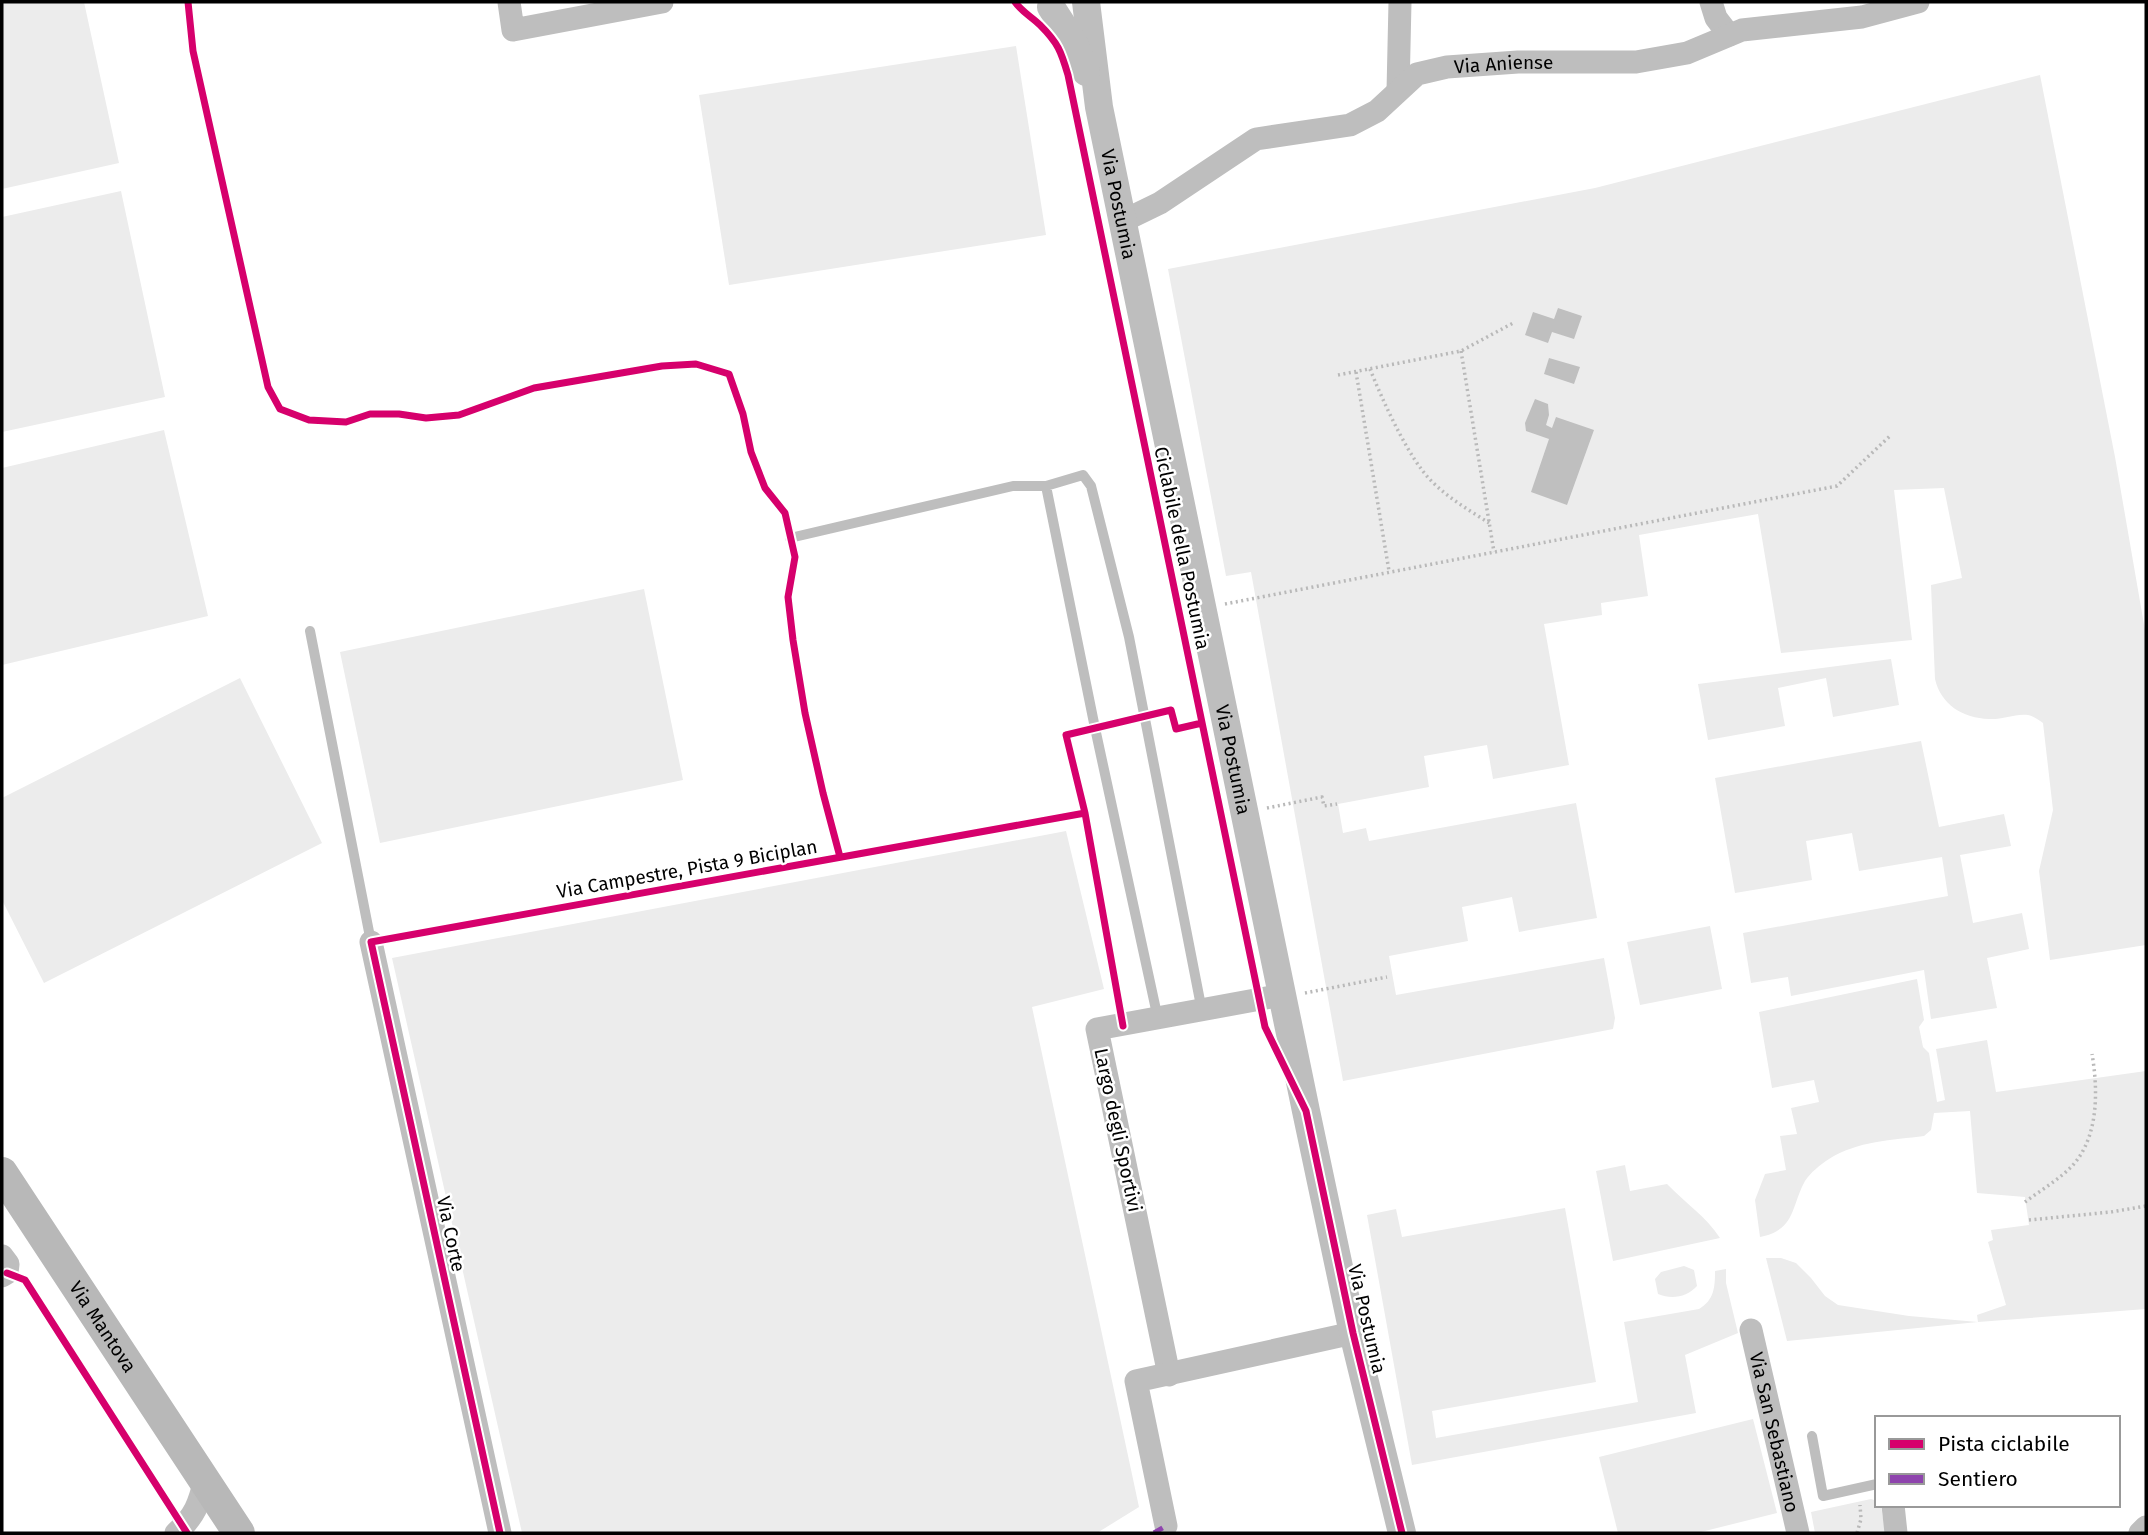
<svg xmlns="http://www.w3.org/2000/svg" width="2148" height="1535" font-family="'Fira Sans',sans-serif">
  <style>
    .green { fill: #ececec }
    .water { fill: #bfbfbf }
    .lines { fill: none; stroke-linecap: round; stroke-linejoin: round }
    .path { stroke: #b9b9b9; stroke-width: 3.5; stroke-dasharray: 2 3.5; stroke-linecap: butt }
    .service { stroke: #bebebe; stroke-width: 10 }
    .minor { stroke: #bebebe; stroke-width: 23 }
    .tertiary { stroke: #bebebe; stroke-width: 28 }
    .secondary { stroke: #b8b8b8; stroke-width: 32 }
    .quiet { stroke: #8e44ad; stroke-width: 5; stroke-dasharray: 10 5; stroke-linecap: butt }
    .cycleway-casing { stroke: #fff; stroke-width: 11 }
    .cycleway { stroke: #d6006c; stroke-width: 7 }
    .labels { text-anchor: middle; dominant-baseline: central; stroke-width: 5; stroke-linejoin: round; paint-order: stroke }
    .street-label { font-size: 19px; fill: #000; stroke: #fff }
  </style>
  <rect width="100%" height="100%" fill="#fff"/>
  <path class="green" d="M2,2H84L119,163L2,189Z
    M1016,46L1046,235L729,285L699,95Z
    M2040,75L2115,457L2146,636V945L2050,960L2039,871L2053,810L2043,723C2039,720 2033,716 2028,715C2016,713 2002,720 1989,719C1963,718 1941,705 1935,679L1931,585L1962,578L1944,488L1894,490L1912,640L1781,653L1758,514L1639,535L1648,596L1601,603L1602,615L1544,624L1569,765L1493,779L1487,745L1424,756L1429,787L1338,804L1343,833L1366,828L1369,841L1576,803L1597,918L1519,932L1512,897L1462,907L1468,941L1389,956L1396,995L1604,958L1615,1018L1613,1029L1343,1081L1251,572L1226,576L1168,269L1595,188Z
    M121,191L165,397L2,432V217Z
    M164,430L208,616L2,665V468Z
    M644,589L683,780L380,843L340,652Z
    M1891,659L1899,705L1833,717L1826,678L1778,688L1785,726L1708,740L1698,684Z
    M240,678L322,843L44,983L2,900V798Z
    M1921,741L1939,827L2004,814L2011,846L1960,855L1973,923L2022,913L2029,949L1987,958L1997,1008L1931,1019L1924,970L1791,996L1788,977L1751,983L1743,933L1948,896L1942,857L1859,871L1852,833L1806,841L1812,880L1735,893L1715,778Z
    M1066,831L1104,989L1032,1007L1139,1507L1097,1533H522L392,958Z
    M1710,926L1722,989L1640,1005L1627,942Z
    M1917,979L1924,1020L1919,1027L1923,1047L1929,1053L1937,1102L1945,1100L1936,1049L1987,1040L1996,1092L2146,1071V1309L1978,1322L1787,1341L1766,1258H1781L1796,1263L1811,1278L1825,1296L1838,1305L1909,1316L1978,1322L1977,1315L2006,1305L1988,1242L1993,1240L1991,1230L2029,1225L2025,1197L1977,1193L1970,1111L1934,1113L1931,1130L1924,1136C1893,1140 1857,1141 1829,1159C1821,1164 1810,1173 1805,1181C1791,1206 1796,1230 1760,1237L1755,1200L1765,1174L1786,1170L1780,1136L1797,1134L1791,1108L1819,1102L1814,1080L1772,1088L1759,1012Z
    M1625,1165L1630,1191L1667,1184C1685,1203 1706,1216 1720,1238L1613,1261L1596,1171Z
    M1565,1208L1596,1382L1432,1411L1436,1438L1638,1402L1624,1322L1699,1309C1714,1300 1715,1288 1715,1271L1726,1269V1283L1738,1333L1685,1355L1696,1413L1412,1465L1367,1215L1396,1209L1402,1237Z
    M1684,1266L1694,1270L1697,1286C1687,1297 1672,1300 1658,1294L1655,1279L1661,1272Z
    M1753,1419L1777,1513L1697,1533H1618L1599,1457Z
    M1871,1499L1877,1501V1505H1881L1885,1533H1815L1811,1512Z"/>
  <path class="water" d="M1558,308L1582,316L1574,339L1552,332L1548,343L1525,335L1533,312L1554,319Z
    M1549,358L1580,367L1574,384L1544,374Z
    M1535,399L1548,404L1549,415L1546,425L1552,428L1556,417L1594,430L1567,505L1531,492L1549,439L1526,431L1525,423Z"/>
  <g class="lines">
    <path class="path" d="M1461,351L1494,552
      M1370,369C1382,399 1403,445 1422,470C1439,493 1466,508 1489,523
      M1356,372L1389,571
      M1338,375L1461,351L1515,322
      M1225,604L1837,486L1891,435
      M1267,808L1322,797L1324,806L1337,804
      M1305,993L1387,977
      M2025,1202C2041,1190 2060,1179 2073,1165C2099,1136 2098,1089 2092,1054
      M2029,1220L2111,1212L2146,1206
      M1857,1533L1861,1519L1860,1505"/>
    <path class="service" d="M1046,486L1095,728L1158,1019
      M790,538L1013,486H1046L1083,475L1091,486L1129,637L1202,1011
      M310,631L371,942
      M1812,1436L1823,1496L1877,1484"/>
    <g class="minor">
      <path d="M509,2L513,30L662,2"/>
      <path d="M1711,2L1716,18L1729,35"/>
      <path d="M1398,91L1400,2"/>
      <path id="s1" d="M1123,221L1160,203L1256,139L1350,125L1377,111L1417,74L1447,67L1518,62H1636L1687,53L1742,30L1862,17L1918,2"/>
      <path d="M371,942L500,1533"/>
      <path d="M2,1256L8,1264L7,1273L2,1276"/>
      <path id="s2" d="M1751,1330L1798,1533"/>
      <path d="M1169,1375L1097,1029L1282,995"/>
      <path d="M1893,1505L1896,1533"/>
      <path d="M1166,1526L1136,1381L1353,1333"/>
      <path d="M176,1533C195,1516 199,1504 205,1480"/>
      <path d="M2140,1533L2146,1527"/>
    </g>
    <g class="tertiary">
      <path id="s3" d="M1086,2L1099,107L1306,1111L1353,1333L1402,1533"/>
      <path d="M1051,7L1074,43L1086,72"/>
    </g>
    <path class="secondary" id="s4" d="M2,1173L239,1533"/>
    <path class="quiet" d="M1154,1533L1166,1526"/>
    <defs>
      <path id="cycleway" d="M188,2L193,51L268,387L280,409L309,420L346,422L370,414H399L426,418L459,415L534,388L662,366L696,364L729,374L743,414L751,452L765,488L785,513L795,557L788,597L793,640L805,713L823,793L840,857
        M1015,2C1022,12 1032,17 1040,25C1058,43 1061,51 1068,75L1265,1027L1306,1111L1353,1333L1402,1533
        M1085,813L1066,735L1171,710L1176,729L1202,723
        M7,1273L25,1280L187,1533
        M500,1533L371,942L1085,813L1123,1026"/>
    </defs>
    <use href="#cycleway" class="cycleway-casing"/>
    <use href="#cycleway" class="cycleway"/>
  </g>
  <g class="labels">
    <g class="street-label">
      <text stroke="none"><textPath href="#s1" startOffset="424">Via Aniense</textPath></text>
      <text stroke="none"><textPath href="#s3" startOffset="205">Via Postumia</textPath></text>
      <text transform="translate(1182 548) rotate(78)">Ciclabile della Postumia</text>
      <text stroke="none"><textPath href="#s3" startOffset="772">Via Postumia</textPath></text>
      <text transform="translate(687 869) rotate(-10)">Via Campestre, Pista 9 Biciplan</text>
      <text transform="translate(1118 1130) rotate(78)">Largo degli Sportivi</text>
      <text transform="translate(451 1234) rotate(78)">Via Corte</text>
      <text transform="translate(1367 1319) rotate(77)">Via Postumia</text>
      <text stroke="none"><textPath href="#s4" startOffset="184">Via Mantova</textPath></text>
      <text stroke="none"><textPath href="#s2" startOffset="105">Via San Sebastiano</textPath></text>
    </g>
  </g>
  <rect width="2148" height="1535" fill="none" stroke="#000000" stroke-width="7"/>
  <rect x="1875" y="1416" width="245" height="91" fill="#ffffff" stroke="#999999" stroke-width="2"/>
  <rect x="1889" y="1439" width="35" height="10" fill="#d6006c" stroke="#999999" stroke-width="2"/>
  <text x="1938" y="1451" font-size="21" fill="#000000">Pista ciclabile</text>
  <rect x="1889" y="1474" width="35" height="10" fill="#8e44ad" stroke="#999999" stroke-width="2"/>
  <text x="1938" y="1486" font-size="21" fill="#000000">Sentiero</text>
</svg>
